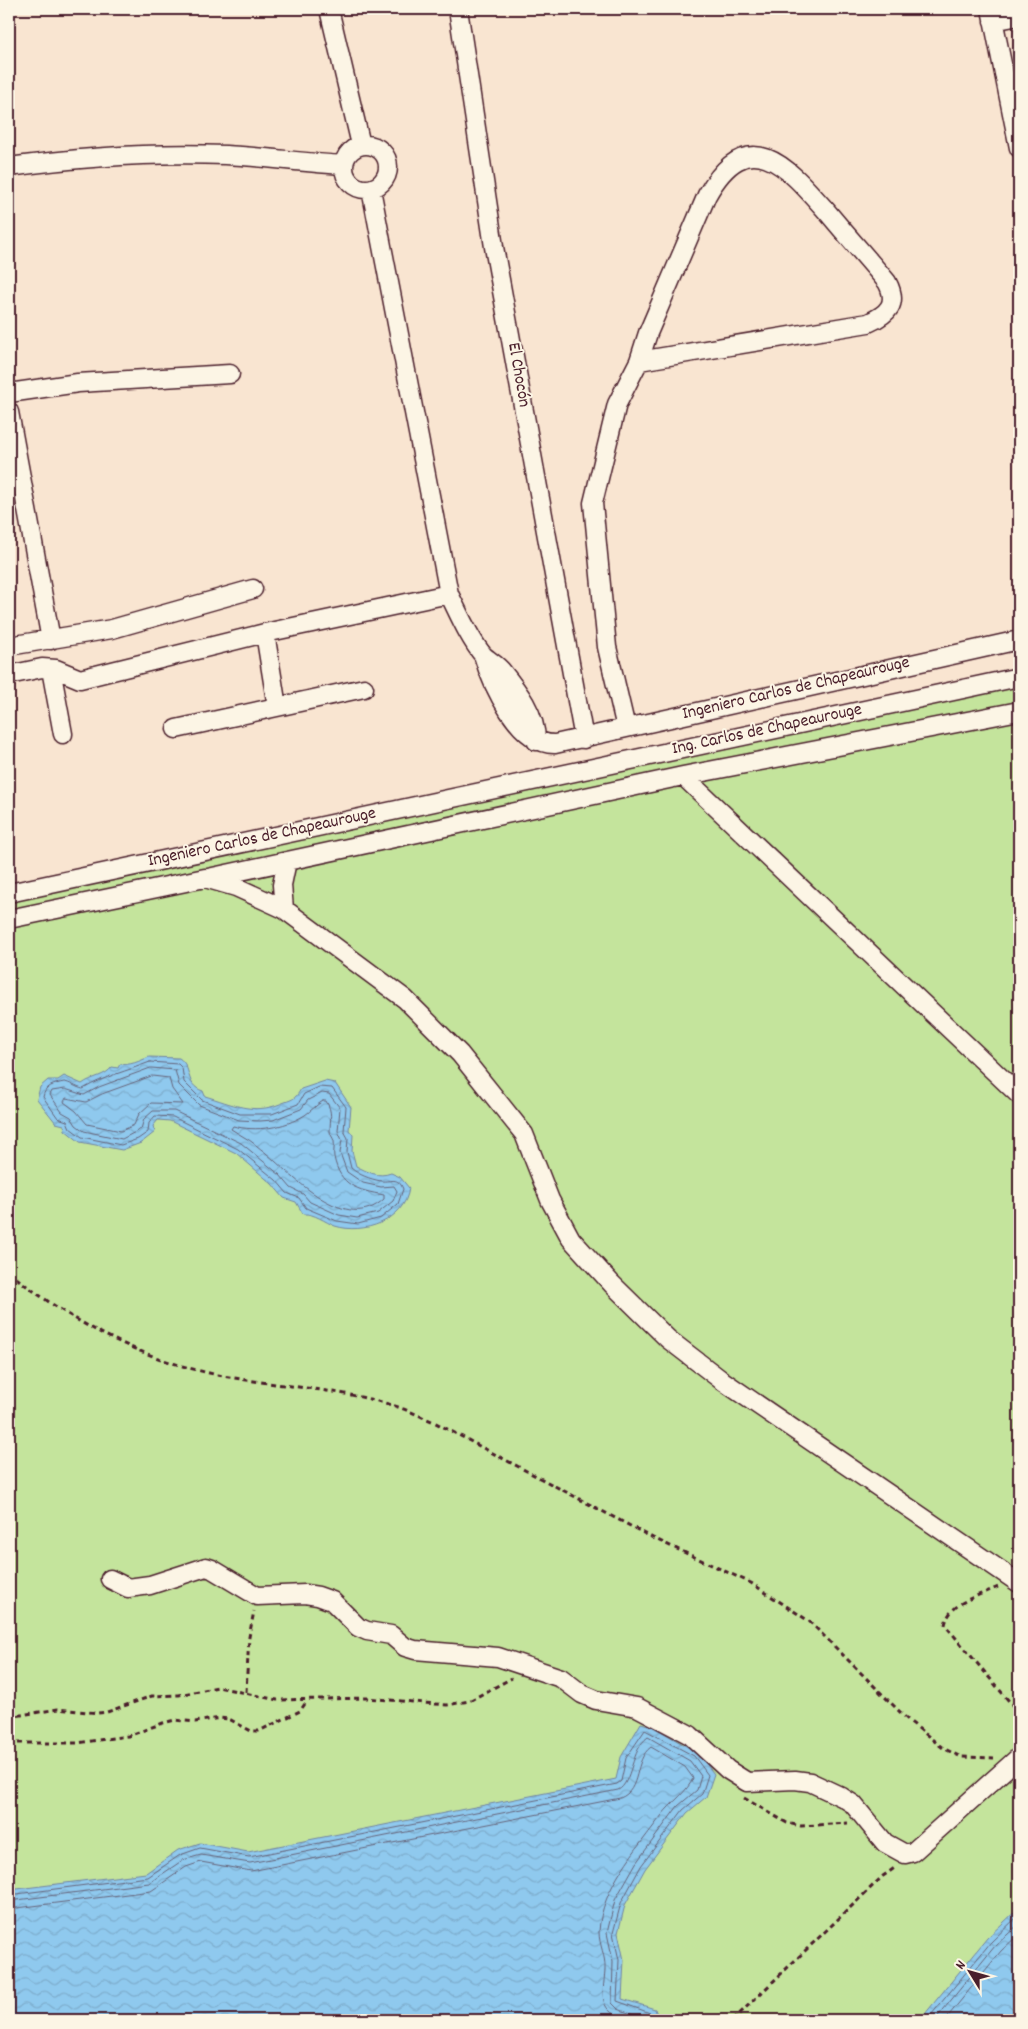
<svg xmlns="http://www.w3.org/2000/svg" width="1028" height="2029" font-family="Dekko,sans-serif">
  <style>
    .grass { fill: #c4e49c; stroke: #878264 }
    .water { fill: url(#water-waves); stroke: #7385a0 }
    .lines { fill: none; stroke-linecap: round; stroke-linejoin: round }
    .shore { stroke: #666379; stroke-width: 1 }
    .minor-casing { stroke: #4a1f2b; stroke-width: 21 }
    .path { stroke: #4a1f2b; stroke-width: 3; stroke-dasharray: 5 4; stroke-linecap: butt }
    .minor { stroke: #fcf5e5; stroke-width: 18 }
    .labels { text-anchor: middle; dominant-baseline: central; stroke-width: 4; stroke-linejoin: round; paint-order: stroke }
    .street-label { font-size: 18px; fill: #4a1f2b; stroke: #fcf5e5 }
  </style>
  <defs>
    <pattern id="water-waves" width="16" height="10" patternUnits="userSpaceOnUse" patternTransform="scale(1.25)"><rect width="16" height="10" fill="#8fc9ee"/><path d="M0 5q4-4 8 0t8 0" fill="none" stroke="#7daccc"/></pattern>
  </defs>
  <rect width="100%" height="100%" fill="#f9e5d1"/>
  <filter id="ink" filterUnits="userSpaceOnUse"><feTurbulence type="fractalNoise" baseFrequency=".02" numOctaves="2"/><feDisplacementMap in="SourceGraphic" scale="10" xChannelSelector="R" yChannelSelector="G"/><feConvolveMatrix kernelMatrix="1 2 1 2 8 2 1 2 1" color-interpolation-filters="sRGB"/></filter>
  <g filter="url(#ink)">
    <path class="grass" d="M1019,683V2020H9V902Z"/>
    <path class="water" d="M149,1057L179,1058C193,1067 184,1085 203,1091L205,1096C232,1104 253,1115 280,1104C292,1099 294,1101 301,1089L325,1081L335,1083L351,1107L349,1130L353,1135L352,1151L356,1166C368,1172 378,1178 391,1173L400,1177L409,1188C405,1221 363,1235 335,1226C325,1222 314,1213 303,1214L296,1202L284,1198L272,1184L236,1153L170,1121L158,1120L153,1126L155,1132L141,1143L122,1150L80,1142L65,1130L64,1125L56,1123L37,1099L40,1087L48,1080H58L64,1076L82,1084C91,1077 106,1076 112,1067L118,1068L120,1064C129,1066 140,1061 149,1057Z
      M641,1723L652,1726L698,1753L714,1774L706,1797L687,1813L645,1869L625,1905L618,1933L624,1960L622,1999L655,2009L659,2020H9V1890L146,1873L178,1850L200,1843L248,1852L616,1779L621,1757Z
      M1019,1908V2020H920L987,1938Z"/>
    <g class="lines">
      <path class="shore" d="M150,1062L178,1064L182,1068L184,1082L202,1100L240,1114H272L298,1104L304,1094L319,1087L332,1088L346,1107L344,1131L348,1138L347,1152L351,1168C359,1175 370,1179 381,1181C391,1182 398,1176 403,1189L398,1204L381,1218L358,1224L337,1221L306,1208L299,1198L287,1193L276,1180L238,1149L173,1117L155,1116L149,1123L148,1132L138,1139L121,1145L82,1137L70,1128L67,1121L58,1118L43,1097C45,1086 54,1084 64,1082C69,1082 77,1088 83,1089C105,1076 127,1071 150,1062Z
        M151,1068L175,1070L179,1085L199,1105L239,1120L260,1121L273,1120L301,1109L308,1100L322,1093L329,1094L340,1108L338,1131L342,1140L340,1153L347,1172L363,1183L381,1187L394,1186L397,1191L393,1201L378,1213L357,1218L339,1215L310,1202L303,1194L291,1188L280,1175L241,1143L174,1111H153L144,1119L141,1129L122,1139L84,1131L76,1125L71,1117L62,1112L50,1095L52,1091L65,1089L84,1095L99,1087Z
        M152,1076L169,1078L172,1089L183,1104L151,1103L139,1114L134,1125L121,1131L87,1124L76,1111L64,1102L66,1098L86,1102L102,1094Z
        M323,1101H326C333,1112 330,1119 330,1131C330,1135 333,1137 334,1141C335,1146 333,1152 334,1157C340,1186 357,1190 384,1195V1199C346,1235 293,1176 266,1153C259,1148 252,1141 244,1137C240,1134 235,1132 231,1129L233,1126C256,1132 284,1128 305,1115C311,1111 316,1105 323,1101Z
        M9,1895L148,1877L180,1855L200,1848L249,1857L617,1784L621,1781L626,1758L645,1730L694,1756L708,1775L702,1794L683,1810L641,1866L621,1903L613,1933L619,1960L617,2001L650,2013L654,2020
        M9,1901L149,1883L183,1860L201,1855L250,1863L618,1790C632,1784 631,1749 648,1737L690,1761L701,1776L697,1790L678,1806L636,1863L615,1900L607,1933L613,1961L612,2003L618,2009L647,2020
        M9,1909L151,1891L186,1867L201,1862L251,1871L620,1798C642,1790 633,1760 651,1747L685,1767L693,1778C689,1790 670,1804 662,1815C637,1849 601,1888 599,1932C599,1945 606,1956 605,1970C603,1997 597,2011 628,2020
        M927,2020L991,1942L1019,1915
        M935,2020L995,1946L1019,1924
        M945,2020L1001,1951L1019,1934"/>
      <defs>
        <path id="minor" d="M329,9L361,145
          M458,9L494,247L584,739
          M991,9L1019,148
          M993,21L1019,16
          M344 167a22 22 0 1 1 44 0a22 22 0 1 1-44 0Z
          M9,167C81,157 153,152 226,155C266,157 305,163 344,165
          M371,189L449,594C459,614 469,638 483,655C488,660 496,664 501,670C518,691 536,714 536,741
          M9,393L78,383L230,374
          M9,412L51,640
          M265,633L277,707
          M9,646L112,629L253,589
          M483,655C492,685 519,745 555,744L1019,640
          M51,669L63,734
          M9,675L42,668L56,669L80,679L265,633L449,594
          M626,728L607,647L593,503L617,404L639,361L648,333L707,195C750,119 790,170 829,214C848,237 868,259 887,282C899,304 888,314 868,323L639,361
          M176,729L364,688
          M683,776L1019,1095
          M208,878L683,776L1019,711
          M9,893L1019,677
          M284,909L282,885L287,861
          M9,919L205,878L236,887L284,909L405,999L460,1054L524,1134L550,1200L571,1239L612,1284L668,1339L720,1379L1019,1583
          M110,1579L128,1588L150,1585L206,1567L212,1569L257,1596L305,1594L318,1596L332,1601L358,1627L367,1631L391,1635L405,1647L415,1650L498,1657L561,1678L582,1694L596,1700L637,1707L690,1735L728,1770L747,1782L795,1780L810,1782L842,1797L853,1804L885,1843L905,1854L913,1852L1019,1757"/>
      </defs>
      <use href="#minor" class="minor-casing"/>
      <path class="path" d="M9,1272C70,1322 141,1359 218,1375C278,1387 341,1388 398,1407C410,1411 422,1417 434,1422L653,1538L751,1583L809,1621L908,1720L943,1748L961,1757L994,1758
        M998,1587C979,1596 949,1602 945,1625L1019,1713
        M246,1692L249,1637L254,1611
        M9,1717L58,1709L98,1713L107,1712L152,1696L179,1695L218,1687L277,1700L367,1698L447,1705L469,1701L512,1678
        M9,1743H77L128,1736L163,1723L175,1720L195,1722L220,1718L229,1719L251,1731H259L300,1711L307,1701
        M744,1798L787,1823L801,1826L848,1823
        M733,2020L883,1876L896,1867"/>
      <use href="#minor" class="minor"/>
    </g>
  </g>
  <g class="labels">
    <g class="street-label">
      <text transform="translate(518 375) rotate(80)">El Chocón</text>
      <text transform="translate(796 689) rotate(-13)">Ingeniero Carlos de Chapeaurouge</text>
      <text transform="translate(767 730) rotate(-12)">Ing. Carlos de Chapeaurouge</text>
      <text transform="translate(262 838) rotate(-12)">Ingeniero Carlos de Chapeaurouge</text>
    </g>
  </g>
  <rect width="1028" height="2029" fill="none" stroke="#fcf5e5" stroke-width="30"/>
  <rect x="15" y="15" width="998" height="1999" fill="none" stroke="#4a1f2b" stroke-width="2" filter="url(#ink)"/>
  <g transform="translate(970 1972) rotate(307)" stroke="#fcf5e5" stroke-width="4" paint-order="stroke">
  <path d="M0-4L9 19L0 12L-9 19Z" fill="#4a1f2b"/>
  <text y="-8" font-size="14" font-weight="bold" text-anchor="middle" fill="#4a1f2b">N</text>
  </g>
</svg>
